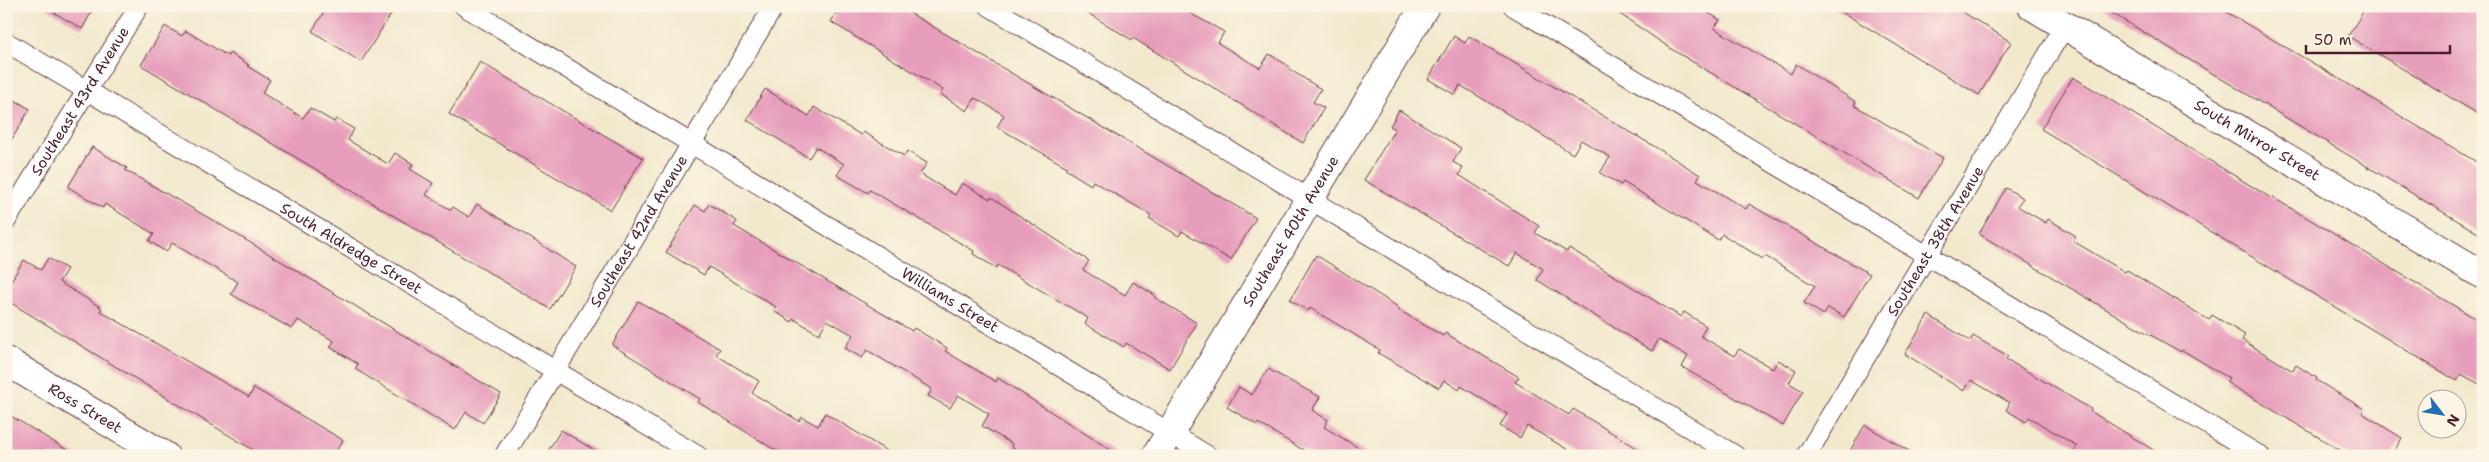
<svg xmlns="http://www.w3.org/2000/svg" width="2489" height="462" font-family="'Shantell Sans',sans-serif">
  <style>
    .building { fill: #e79dbc }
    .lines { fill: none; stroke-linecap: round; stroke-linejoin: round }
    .street-casing { stroke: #633d43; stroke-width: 21 }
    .secondary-casing { stroke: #633d43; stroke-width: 30 }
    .street { stroke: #fff; stroke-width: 19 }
    .secondary { stroke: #fff; stroke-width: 28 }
    .labels { text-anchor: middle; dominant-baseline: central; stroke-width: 5; stroke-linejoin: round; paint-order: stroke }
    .street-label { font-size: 15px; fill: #4a1f2b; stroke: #fcf5e5 }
  </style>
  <rect width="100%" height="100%" fill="#fcf5e5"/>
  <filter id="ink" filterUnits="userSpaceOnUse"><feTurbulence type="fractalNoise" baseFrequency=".02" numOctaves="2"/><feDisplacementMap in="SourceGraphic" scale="10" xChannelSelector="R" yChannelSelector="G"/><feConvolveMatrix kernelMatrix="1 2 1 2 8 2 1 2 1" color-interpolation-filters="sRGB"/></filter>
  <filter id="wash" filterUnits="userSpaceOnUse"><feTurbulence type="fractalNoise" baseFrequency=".0096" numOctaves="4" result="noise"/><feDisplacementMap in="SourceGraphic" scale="20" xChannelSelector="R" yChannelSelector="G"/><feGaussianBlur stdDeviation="1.12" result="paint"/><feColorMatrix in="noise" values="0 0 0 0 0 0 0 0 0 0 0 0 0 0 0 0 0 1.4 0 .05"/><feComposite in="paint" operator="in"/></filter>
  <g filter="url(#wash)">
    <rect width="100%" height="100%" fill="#f2e9cd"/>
    <g id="blocks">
      <path class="building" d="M43,6H95L82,29Z
        M328,6H396L361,62L312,31Z
        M840,6H898L1256,218L1231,260L1182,231L1179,236L1149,218L1151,215L1093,181L1091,185L1065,169L1067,167L997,127L1004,115L975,98L967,111L940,94L943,90L831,22Z
        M1076,6H1177L1224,32L1218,43L1246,60L1260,68L1269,54L1290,67L1289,69L1321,89L1313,102L1324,108L1303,143L1133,38L1132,40Z
        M1608,6H1697L1720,20L1714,28L1791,74L1796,64L1856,102L1854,105L1943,158L1919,198L1673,50Z
        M1832,6H1953L2011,42L1979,95Z
        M2100,6H2216L2343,81L2483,166V236Z
        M2367,6H2483V117L2348,36Z
        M165,26L182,36L186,31L228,56L230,53L249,65L247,66L270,80L262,93L303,118L310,108L334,122L336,119L354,129L348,140L388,164L395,153L413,164L410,169L433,183L426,195L451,210L453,207L469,217L477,204L576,267L550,309L141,65Z
        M1454,36L1465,43L1469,36L1657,148L1700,175L1697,180L1746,209L1749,204L1870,274L1844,317L1828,308L1824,315L1804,303L1815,286L1765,256L1763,259L1722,234L1718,240L1623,182L1621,185L1600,173L1610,157L1581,140L1573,154L1460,85L1455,95L1428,79Z
        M480,62L643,158L611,210L449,114Z
        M2073,77L2271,198L2272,197L2483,323V386L2461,374L2457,381L2041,129Z
        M765,89L809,116L814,107L861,135L863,132L904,156L907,151L927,163L920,174L955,195L962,183L990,199L991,197L1089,261L1083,270L1125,295L1133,282L1155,295L1154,297L1197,323L1170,369L1126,343L1124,347L1085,324L1088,318L998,265L996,268L973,254L974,251L870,190L868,193L837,175L844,164L816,147L809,158L747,120Z
        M13,99L30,109L6,149V110Z
        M1399,110L1461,148L1453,162L1463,168L1459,175L1539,226L1535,233L1567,252L1569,248L1681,317L1684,312L1706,326L1701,336L1734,356L1739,349L1773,369L1778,360L1796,370L1789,383L1803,391L1783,426L1682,367L1688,356L1659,339L1652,351L1537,280L1543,269L1517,253L1509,266L1364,180L1395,129L1390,126Z
        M92,147L127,168L125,170L216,222L501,394L483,423L466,412L455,430L355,369L358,364L330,347L334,341L298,320L292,329L248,304L231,294L238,282L172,243L166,252L149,241L154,234L105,204L103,208L68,187Z
        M2006,188L2023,198L2017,206L2046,223L2048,219L2076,236L2073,241L2125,272L2127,270L2209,320L2212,315L2245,335L2242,340L2293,371L2296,365L2317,378L2316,380L2364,409L2362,413L2402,438L2391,456H2350L2226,382L2229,378L2182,350L2181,352L2138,328L1979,234Z
        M709,204L737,221L734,226L912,331L914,328L947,348L945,351L996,382L998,378L1120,456H1026L1011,447L1012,444L982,426L989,414L958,395L950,408L928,396L932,389L867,350L862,358L845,348L853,335L827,320L819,334L794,319L792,322L774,311L776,307L709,267L704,275L666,252L695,205L705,211Z
        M1316,255L1398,307L1397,309L1443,336L1445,333L1519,377L1515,382L1569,415L1573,409L1650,456H1579L1527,426L1520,438L1500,426L1507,414L1461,386L1459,390L1444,380L1439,388L1378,353L1380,350L1310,308L1308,311L1290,300Z
        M48,258L67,269L59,282L102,308L100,311L249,397L254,388L343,440L333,456H263L6,300V289L24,260L41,270Z
        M638,301L720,349L716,355L759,381L752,393L799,421L802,417L818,426L825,413L895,456H786L772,448L698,402L700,399L612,345Z
        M1928,315L1970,341L1973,336L2008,356L2006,359L2091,409L2090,411L2163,456H2071L2077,446L2029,417L2026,422L2006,410L2010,403L1971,380L1964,391L1905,354Z
        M1268,369L1320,397L1312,410L1328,420L1324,427L1372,456H1313L1258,423L1257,425L1227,407L1239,387L1252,395Z
        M6,413L49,439L77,456H6Z
        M1865,425L1917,456H1847Z
        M561,430L604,456H545Z"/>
    </g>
  </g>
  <g filter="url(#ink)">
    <use href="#blocks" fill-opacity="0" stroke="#633d43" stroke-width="1"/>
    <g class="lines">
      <defs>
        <g id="street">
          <path id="s1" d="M464,6L1208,456"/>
          <path d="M989,6L1736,456"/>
          <path d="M1513,6L2260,456"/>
          <path id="s2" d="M6,42L698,456"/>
          <path id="s3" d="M6,221L139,6"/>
          <path id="s4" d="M504,456L774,6"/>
          <path id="s5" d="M1806,456L2065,26"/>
        </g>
        <g id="secondary">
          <path id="s6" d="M2032,6L2483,275"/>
          <path id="s7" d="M6,361L165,456"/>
          <path id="s8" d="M1156,456L1425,6"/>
        </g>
      </defs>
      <use href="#street" class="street-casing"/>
      <use href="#secondary" class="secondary-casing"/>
      <use href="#street" class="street"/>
      <use href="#secondary" class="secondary"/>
    </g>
  </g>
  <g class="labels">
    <g class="street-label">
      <text stroke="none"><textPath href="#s3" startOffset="141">Southeast 43rd Avenue</textPath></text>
      <text stroke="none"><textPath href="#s6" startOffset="262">South Mirror Street</textPath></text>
      <text stroke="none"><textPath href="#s4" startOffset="262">Southeast 42nd Avenue</textPath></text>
      <text stroke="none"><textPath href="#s8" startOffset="262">Southeast 40th Avenue</textPath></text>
      <text stroke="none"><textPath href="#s5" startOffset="251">Southeast 38th Avenue</textPath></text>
      <text stroke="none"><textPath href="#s2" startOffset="402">South Aldredge Street</textPath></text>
      <text stroke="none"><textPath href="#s1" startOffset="568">Williams Street</textPath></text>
      <text stroke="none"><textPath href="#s7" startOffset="92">Ross Street</textPath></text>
    </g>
  </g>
  <rect width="2489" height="462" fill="none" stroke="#fcf5e5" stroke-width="25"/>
  <g transform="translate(2442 414) rotate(121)"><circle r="24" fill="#fcf5e5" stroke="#b59f9b"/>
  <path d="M0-4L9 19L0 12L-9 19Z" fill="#1f6fb2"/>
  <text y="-8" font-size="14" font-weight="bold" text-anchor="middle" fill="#4a1f2b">N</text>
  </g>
  <path d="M2306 45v8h144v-8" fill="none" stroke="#4a1f2b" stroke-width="2.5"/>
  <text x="2314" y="45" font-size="15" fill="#4a1f2b" stroke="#fcf5e5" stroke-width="4" paint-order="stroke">50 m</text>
</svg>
